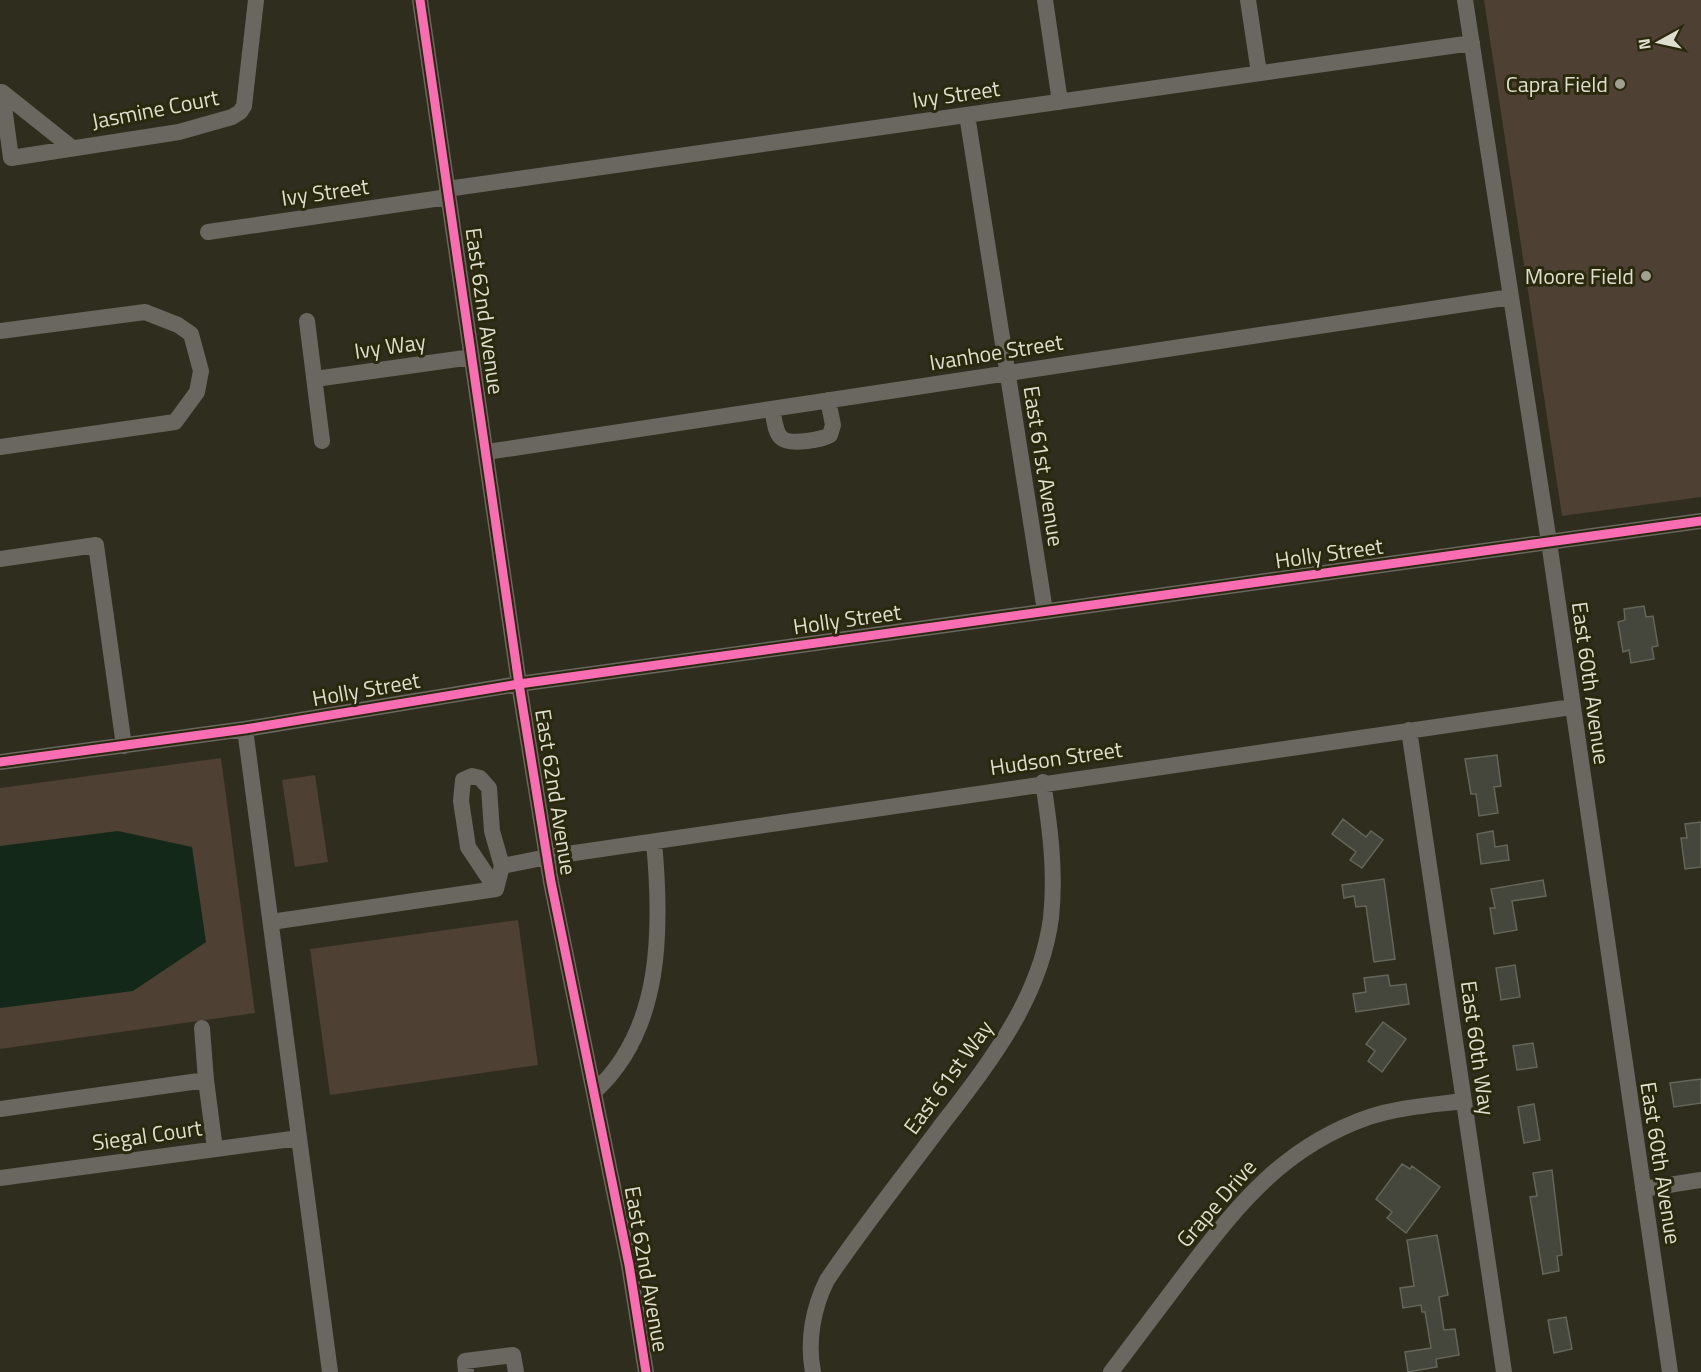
<svg xmlns="http://www.w3.org/2000/svg" width="1701" height="1372" font-family="'Titillium Web',sans-serif">
  <style>
    .green { fill: #4e4033 }
    .water { fill: #132819 }
    .building { fill: #45473c; stroke: #636659; stroke-width: 1.5 }
    .lines { fill: none; stroke-linecap: round; stroke-linejoin: round }
    .minor { stroke: #69675f; stroke-width: 16 }
    .cycleway-casing { stroke: #2a290e; stroke-width: 13 }
    .cycleway { stroke: #f96db3; stroke-width: 9 }
    .poi-dot { fill: #a0a090; stroke: #2a290e; stroke-width: 2 }
    .labels { text-anchor: middle; dominant-baseline: central; stroke-width: 6; stroke-linejoin: round; paint-order: stroke }
    .poi-label { font-size: 22px; fill: #dedece; stroke: #2a290e; text-anchor: end }
    .street-label { font-size: 22px; fill: #dedece; stroke: #2a290e }
  </style>
  <rect width="100%" height="100%" fill="#2e2d1e"/>
  <path class="green" d="M1484,0H1701V497L1562,516Z
    M221,758L255,1013L0,1049V788Z
    M315,775L328,862L295,867L282,780Z
    M518,920L538,1065L330,1095L310,949Z"/>
  <path class="water" d="M118,831L192,847L206,942L133,991L0,1008V846Z"/>
  <path class="building" d="M1644,606L1646,617L1653,616L1658,646L1652,647L1654,659L1631,663L1629,650L1623,652L1618,622L1625,620L1624,609Z
    M1497,755L1501,786L1494,787L1498,813L1479,816L1476,794H1471L1465,759Z
    M1343,819L1366,837L1371,831L1383,840L1362,868L1350,860L1356,852L1332,834Z
    M1701,822V867L1685,869L1681,838H1687L1685,824Z
    M1493,831L1495,847L1507,845L1509,860L1481,864L1477,834Z
    M1384,879L1395,959L1374,962L1366,906L1356,907L1354,896L1344,898L1342,885Z
    M1543,880L1546,896L1512,901L1517,930L1494,934L1490,908H1495L1491,889Z
    M1515,965L1520,997L1501,1000L1496,968Z
    M1388,975L1390,986L1406,984L1409,1004L1356,1012L1353,994L1366,992L1364,978Z
    M1383,1022L1406,1039L1382,1072L1368,1061L1375,1051L1366,1044Z
    M1533,1043L1537,1067L1517,1070L1513,1046Z
    M1701,1079V1103L1674,1107L1670,1083Z
    M1534,1104L1540,1140L1524,1143L1518,1107Z
    M1402,1164L1410,1169L1412,1166L1440,1187L1406,1233L1387,1218L1392,1212L1376,1199Z
    M1552,1170L1562,1255L1557,1256L1559,1271L1543,1274L1530,1197L1537,1196L1533,1173Z
    M1437,1235L1448,1295L1439,1297L1444,1330L1455,1329L1459,1355L1436,1359L1437,1367L1408,1372L1405,1352L1431,1348L1425,1312H1422L1421,1305L1403,1308L1400,1288L1414,1286L1407,1240Z
    M1566,1317L1572,1349L1554,1353L1548,1320Z"/>
  <g class="lines">
    <path class="minor" d="M420,0L519,684L551,882L629,1265L646,1372
      M1045,0L1060,102
      M1248,0L1259,73
      M1465,0L1549,542L1670,1372
      M2,92L11,158L179,132L232,117L240,112L244,106L256,0
      M2,92L71,147
      M967,115L1045,611
      M447,189L1472,43
      M208,232L448,197
      M307,321L322,441
      M0,331L145,312L178,325L191,334L201,371L197,392L175,422L0,447
      M315,379L472,357
      M772,409C777,435 776,445 807,441C815,440 823,439 830,435L833,425L828,400
      M487,452L1511,297
      M0,559L96,545L124,746
      M245,729L330,1372
      M1409,730L1504,1372
      M0,762L245,729L519,684L1701,521
      M496,889L468,847L461,801L463,780L472,776L480,778L489,788L492,831L502,866
      M271,922L496,889L502,866L547,857L1572,707
      M202,1028L206,1080
      M594,1092C663,1030 662,928 654,842
      M0,1109L206,1080L215,1149
      M0,1178L299,1138
      M1643,1189L1701,1180
      M466,1372L465,1361L513,1355L516,1372
      M813,1372C807,1341 813,1308 827,1280C862,1228 902,1178 940,1127C989,1063 1040,1000 1051,918C1056,872 1050,828 1043,782
      M1111,1372C1137,1338 1162,1304 1188,1270C1240,1202 1285,1146 1369,1117C1399,1107 1432,1105 1463,1101"/>
    <defs>
      <path id="cycleway" d="M420,0L519,684L551,882L629,1265L646,1372
        M0,762L245,729L519,684L1701,521"/>
    </defs>
    <use href="#cycleway" class="cycleway-casing"/>
    <use href="#cycleway" class="cycleway"/>
  </g>
  <g class="poi-dot">
    <circle cx="1620" cy="84" r="6"/>
    <circle cx="1646" cy="276" r="6"/>
  </g>
  <g class="labels">
    <g class="poi-label">
      <text x="1608" y="84">Capra Field</text>
      <text x="1634" y="276">Moore Field</text>
    </g>
    <g class="street-label">
      <text transform="translate(956 94) rotate(-8)">Ivy Street</text>
      <text transform="translate(155 109) rotate(-11)">Jasmine Court</text>
      <text transform="translate(325 192) rotate(-8)">Ivy Street</text>
      <text transform="translate(485 311) rotate(82)">East 62nd Avenue</text>
      <text transform="translate(390 346) rotate(-8)">Ivy Way</text>
      <text transform="translate(996 352) rotate(-9)">Ivanhoe Street</text>
      <text transform="translate(1044 466) rotate(81)">East 61st Avenue</text>
      <text transform="translate(1329 553) rotate(-8)">Holly Street</text>
      <text transform="translate(847 619) rotate(-8)">Holly Street</text>
      <text transform="translate(1591 683) rotate(82)">East 60th Avenue</text>
      <text transform="translate(366 689) rotate(-10)">Holly Street</text>
      <text transform="translate(1056 758) rotate(-8)">Hudson Street</text>
      <text transform="translate(556 792) rotate(81)">East 62nd Avenue</text>
      <text transform="translate(1478 1048) rotate(82)">East 60th Way</text>
      <text transform="translate(948 1077) rotate(-54)">East 61st Way</text>
      <text transform="translate(147 1135) rotate(-8)">Siegal Court</text>
      <text transform="translate(1661 1163) rotate(81)">East 60th Avenue</text>
      <text transform="translate(1216 1203) rotate(-49)">Grape Drive</text>
      <text transform="translate(647 1269) rotate(80)">East 62nd Avenue</text>
    </g>
  </g>
  <g transform="translate(1659 42) rotate(262)" stroke="#2a290e" stroke-width="4.5" paint-order="stroke">
  <path d="M0-4.5L10 22L0 15L-10 22Z" fill="#dedece"/>
  <text y="-9" font-size="16" font-weight="bold" text-anchor="middle" fill="#dedece">N</text>
  </g>
</svg>
